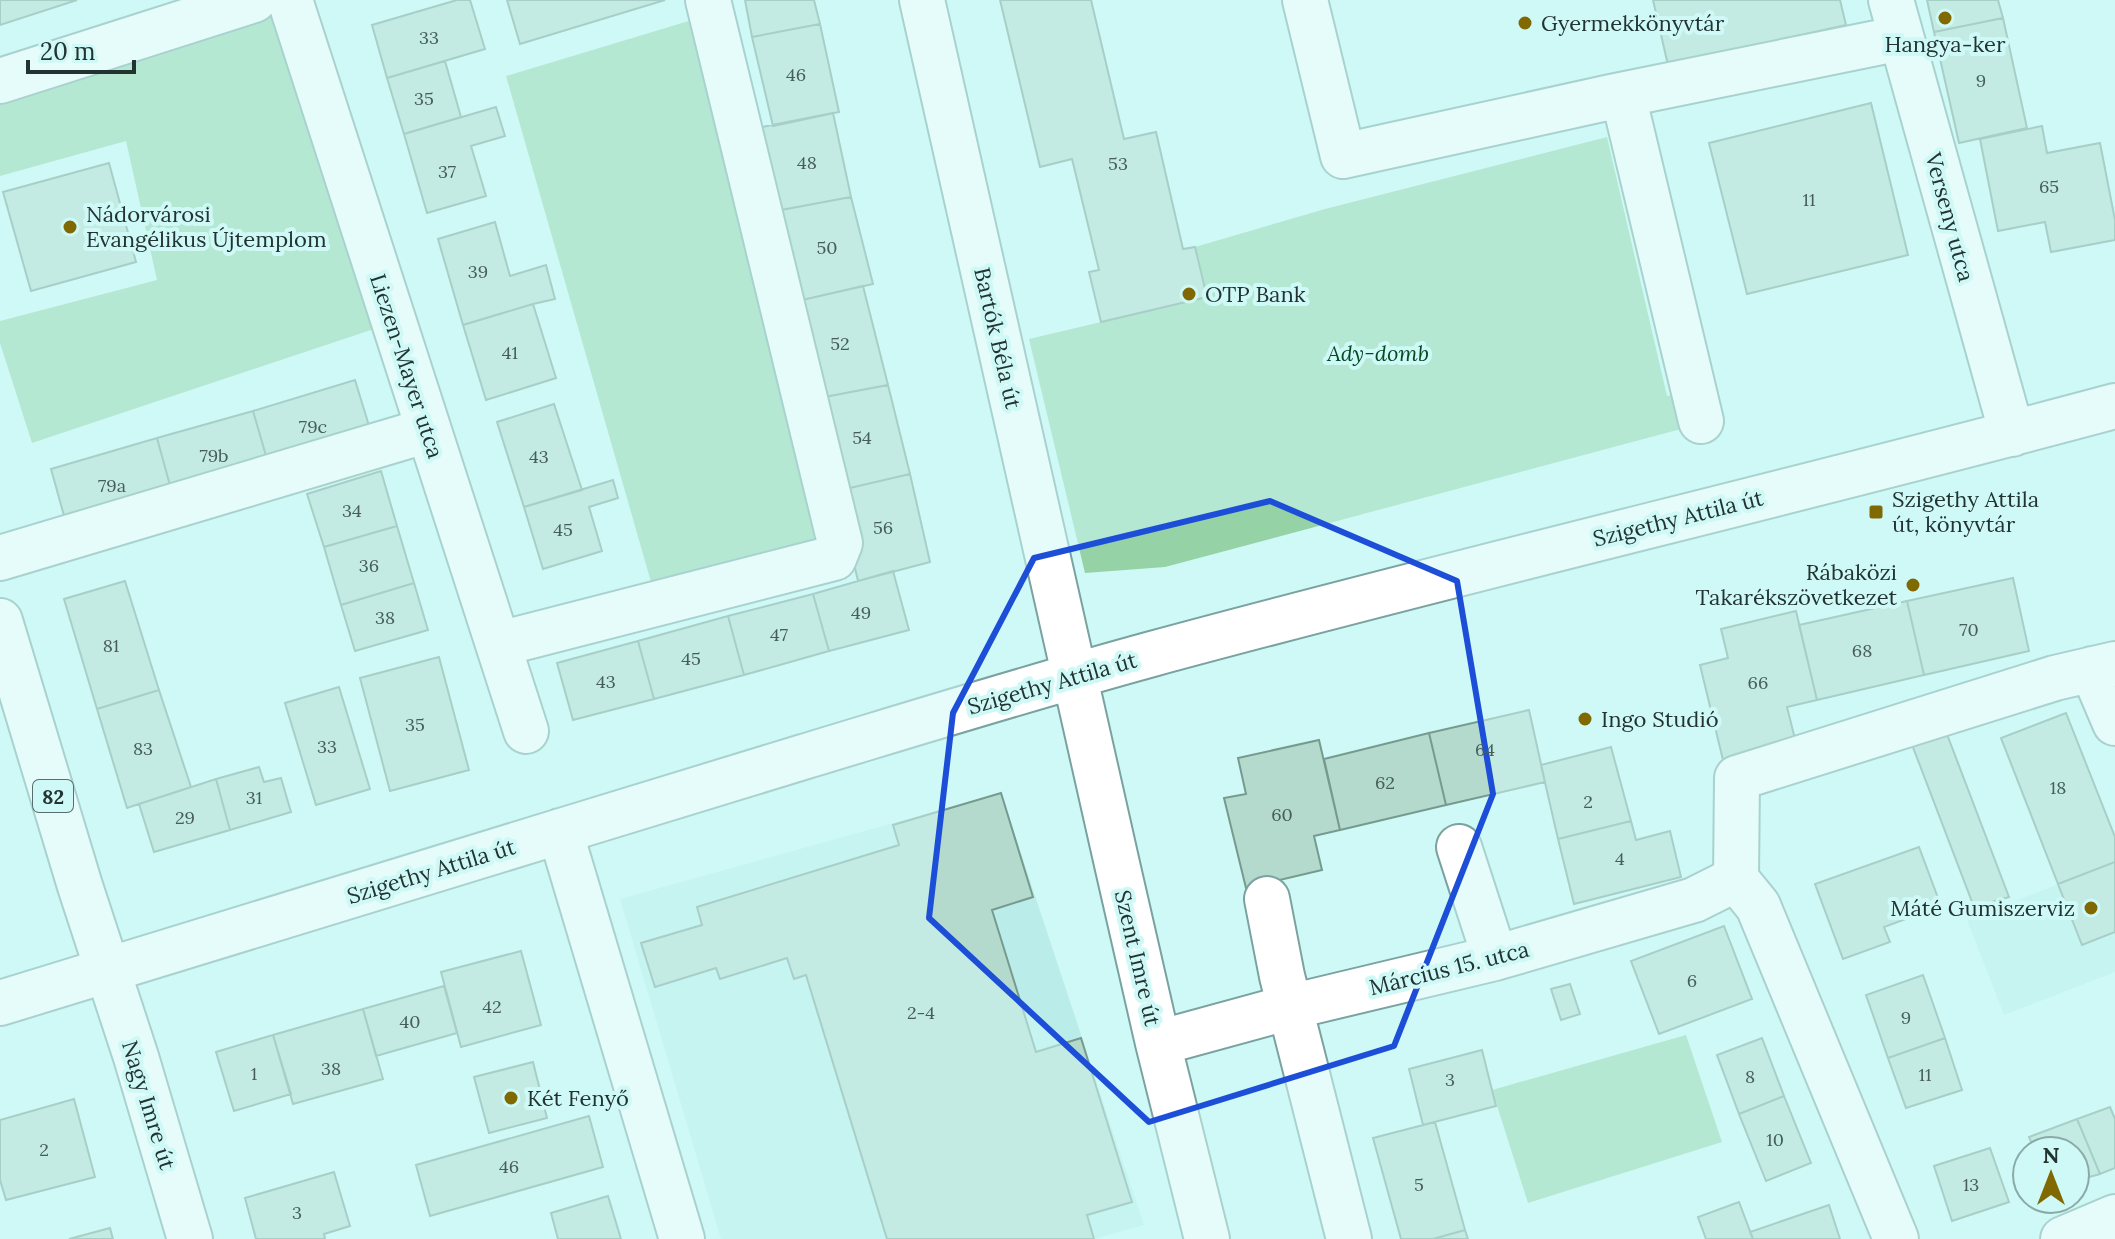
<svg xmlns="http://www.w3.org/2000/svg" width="2115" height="1239" font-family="Lora,serif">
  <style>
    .built { fill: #baedea }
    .green { fill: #95d2a6 }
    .building { fill: #b4dacd; stroke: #779a8e; stroke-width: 2 }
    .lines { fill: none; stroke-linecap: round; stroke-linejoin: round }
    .minor-casing { stroke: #7aa2a0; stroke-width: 48 }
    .major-casing { stroke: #7aa2a0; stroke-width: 48 }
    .minor { stroke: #fff; stroke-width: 44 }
    .major { stroke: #fff; stroke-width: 44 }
    .marked { fill: none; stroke: #1d4ed8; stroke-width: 6; stroke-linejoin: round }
    .poi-dot { fill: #806901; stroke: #cff9f6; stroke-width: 3 }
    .labels { text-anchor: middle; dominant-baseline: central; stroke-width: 8; stroke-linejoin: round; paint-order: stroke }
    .number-label { font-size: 18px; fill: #465d59 }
    .shield { fill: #cff9f6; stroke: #566e6d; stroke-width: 2 }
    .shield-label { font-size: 20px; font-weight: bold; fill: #223332 }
    .poi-label { font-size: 22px; fill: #223332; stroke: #cff9f6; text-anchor: start }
    .street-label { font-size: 22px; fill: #223332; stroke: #cff9f6 }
    .park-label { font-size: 22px; font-style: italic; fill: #054a24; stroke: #cff9f6 }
  </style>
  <rect width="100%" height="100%" fill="#cff9f6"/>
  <path class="built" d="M1001,793L1144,1225L1094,1239H721L620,899Z
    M2115,862V972L2004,1015L1967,920Z"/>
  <path class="green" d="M283,5L374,329L32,443L0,343V321L157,280L126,141L0,176V87Z
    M692,20L824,540L651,582L506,76Z
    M1607,137L1667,396L1694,390L1696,425L1165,567L1085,573L1029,339L1207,297L1195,247L1325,209Z
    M1686,1035L1722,1142L1528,1203L1492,1090Z"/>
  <path class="building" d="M0,0H77L0,25Z
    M457,0H470L485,49L387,78L372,25Z
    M507,0H665L520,44Z
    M745,0H814L820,24L752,37Z
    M1000,0H1091L1124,139L1156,132L1183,249L1195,247L1207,297L1101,322L1089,272L1099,270L1072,159L1040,167Z
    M1653,0H1840L1846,25L1668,65Z
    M1927,0H1998L2003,18L1934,32Z
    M2003,18L2027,128L1959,143L1934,32Z
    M820,24L839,112L773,126L752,37Z
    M445,61L461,117L404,134L387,78Z
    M1871,103L1908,255L1747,294L1709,143Z
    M496,107L505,136L471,146L486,196L427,213L404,134Z
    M833,113L851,197L781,210L762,127Z
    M2042,126L2047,153L2100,143L2115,220V240L2051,252L2045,222L1998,231L1980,139Z
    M109,163L136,262L31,291L3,192Z
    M851,197L873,284L802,300L781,210Z
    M495,222L510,276L546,265L555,299L533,304L463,325L438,239Z
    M863,286L888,385L814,399L802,300Z
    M533,304L556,378L486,400L463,325Z
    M355,380L374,442L271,473L253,411Z
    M888,385L910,474L837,491L814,399Z
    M554,404L582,490L524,507L497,422Z
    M253,411L271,473L174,500L157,438Z
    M157,438L174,500L68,530L51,469Z
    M381,471L397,526L324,547L307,494Z
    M910,474L930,562L858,581L837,491Z
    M613,480L618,498L589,507L602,551L543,569L524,507Z
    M397,526L414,583L341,605L324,547Z
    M893,571L909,630L829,651L813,594Z
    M2013,578L2029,651L1924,675L1907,601Z
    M125,581L159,690L97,709L64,599Z
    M414,583L428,630L355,651L341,605Z
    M813,594L829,651L744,675L728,616Z
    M1907,601L1924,675L1817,700L1799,625Z
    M1796,611L1817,700L1787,707L1796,743L1723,760L1700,665L1728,658L1721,629Z
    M728,616L744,675L654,699L638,641Z
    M638,641L654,699L573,720L557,663Z
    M439,657L469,770L390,791L360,678Z
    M339,687L370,789L316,805L285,703Z
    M159,690L191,787L127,808L97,709Z
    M1529,710L1545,782L1446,805L1429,733Z
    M2066,713L2115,837V862L2058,884L2001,738Z
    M1945,729L2009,897L1974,907L1911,742Z
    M1429,733L1446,805L1340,830L1324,759Z
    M1319,740L1340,830L1314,836L1322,870L1246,888L1224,798L1246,794L1238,758Z
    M1611,747L1631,821L1558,839L1541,765Z
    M259,767L264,782L281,778L291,812L230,830L216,779Z
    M216,779L230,830L154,852L139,804Z
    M1001,793L1033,897L992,910L1036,1052L1081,1038L1132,1202L1087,1215L1094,1239H887L806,975L794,979L787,958L720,979L716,968L655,987L641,943L702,925L697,907L899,845L893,825Z
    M1631,821L1636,840L1670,831L1681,877L1574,904L1558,839Z
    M1919,847L1941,906L1884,927L1890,942L1843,959L1815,884Z
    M2115,862V932L2082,945L2058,884Z
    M1724,926L1752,999L1659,1034L1631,961Z
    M521,951L541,1025L461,1047L441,972Z
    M1923,975L1945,1038L1888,1058L1866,995Z
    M1570,984L1580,1014L1561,1020L1551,989Z
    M444,986L457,1033L376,1056L363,1009Z
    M363,1009L383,1079L293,1104L273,1035Z
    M273,1035L291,1094L234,1111L216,1052Z
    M1762,1038L1784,1096L1739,1114L1717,1055Z
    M1945,1038L1962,1090L1906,1108L1888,1058Z
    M1482,1050L1496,1106L1423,1125L1409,1069Z
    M533,1062L547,1118L489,1133L474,1077Z
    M1784,1096L1811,1163L1766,1181L1739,1114Z
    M74,1099L95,1177L6,1200L0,1180V1120Z
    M2110,1107L2115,1119V1168L2100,1174L2077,1119Z
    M589,1116L603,1167L430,1216L416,1165Z
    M2077,1119L2100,1174L2075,1181V1151H2035L2029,1137Z
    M1435,1122L1465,1230L1433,1239H1401L1373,1138Z
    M1990,1148L2009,1202L1952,1221L1934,1166Z
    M334,1172L350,1226L324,1234L325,1239H256L245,1198Z
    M608,1196L621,1239H558L551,1213Z
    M1739,1202L1753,1239H1706L1698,1217Z
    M1829,1205L1840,1239H1753L1750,1232Z
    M110,1228L113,1239H69Z
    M1465,1230L1468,1239H1433Z"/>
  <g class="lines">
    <defs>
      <path id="minor" d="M290,0L526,731
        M922,0L1117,864L1158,1043L1207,1239
        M1305,0L1343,156L1611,97L1901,38
        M1891,0L2012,434
        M0,81L254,0
        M1623,95L1701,421
        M0,558L428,430
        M499,644L834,558L840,543L708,0
        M2092,669L2115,723
        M560,831L682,1239
        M1459,847L1495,958
        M1267,899L1282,976L1349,1239
        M0,1003C268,923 535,838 803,757C919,722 1035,686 1152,654C1472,567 1795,492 2115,406
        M1158,1043L1290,1007L1495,958L1694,900L1736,879
        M1896,1239L1758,906L1736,879L1737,778L2055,678L2115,664
        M2063,1239L2115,1217"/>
      <path id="major" d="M0,621L80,886L136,1057L190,1239"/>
    </defs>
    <use href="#minor" class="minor-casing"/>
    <use href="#major" class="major-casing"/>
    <use href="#minor" class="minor"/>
    <use href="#major" class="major"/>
  </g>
  <path d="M0 0H2115V1239H0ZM1270,501L1457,581L1493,794L1394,1046L1149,1122L929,918L953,713L1034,558Z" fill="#cff9f6" fill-opacity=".55" fill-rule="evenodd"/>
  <path class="marked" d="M1270,501L1457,581L1493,794L1394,1046L1149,1122L929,918L953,713L1034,558Z"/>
  <g class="poi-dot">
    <circle cx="1945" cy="18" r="8"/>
    <circle cx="1525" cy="23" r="8"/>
    <circle cx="70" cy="227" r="8"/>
    <circle cx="1189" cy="294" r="8"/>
    <rect x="1868" y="504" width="16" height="16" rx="4"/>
    <circle cx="1913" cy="585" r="8"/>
    <circle cx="1585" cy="719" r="8"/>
    <circle cx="2091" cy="908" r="8"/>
    <circle cx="511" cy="1098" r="8"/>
  </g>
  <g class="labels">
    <g class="number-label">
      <text x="429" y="37">33</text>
      <text x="796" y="74">46</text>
      <text x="1981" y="80">9</text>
      <text x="424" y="98">35</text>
      <text x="807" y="162">48</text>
      <text x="1118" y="163">53</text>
      <text x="447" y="171">37</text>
      <text x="2049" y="186">65</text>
      <text x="1809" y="199">11</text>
      <text x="827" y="247">50</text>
      <text x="478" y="271">39</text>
      <text x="840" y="343">52</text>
      <text x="510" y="352">41</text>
      <text x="313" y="426">79c</text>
      <text x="862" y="437">54</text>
      <text x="214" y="455">79b</text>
      <text x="539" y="456">43</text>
      <text x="112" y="485">79a</text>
      <text x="352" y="510">34</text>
      <text x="883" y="527">56</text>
      <text x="563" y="529">45</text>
      <text x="369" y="565">36</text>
      <text x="861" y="612">49</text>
      <text x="385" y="617">38</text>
      <text x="1969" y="629">70</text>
      <text x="779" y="634">47</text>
      <text x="111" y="645">81</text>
      <text x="1862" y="650">68</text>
      <text x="691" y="658">45</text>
      <text x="606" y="681">43</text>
      <text x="1758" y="682">66</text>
      <text x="415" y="724">35</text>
      <text x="327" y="746">33</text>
      <text x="143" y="748">83</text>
      <text x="1485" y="749">64</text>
      <text x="1385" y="782">62</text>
      <text x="2058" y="787">18</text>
      <text x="254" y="797">31</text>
      <text x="1588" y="801">2</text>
      <text x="1282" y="814">60</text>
      <text x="185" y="817">29</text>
      <text x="1620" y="858">4</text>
      <text x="1692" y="980">6</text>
      <text x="492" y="1006">42</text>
      <text x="921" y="1012">2-4</text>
      <text x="1906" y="1017">9</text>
      <text x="410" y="1021">40</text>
      <text x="331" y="1068">38</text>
      <text x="254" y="1073">1</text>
      <text x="1925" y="1074">11</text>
      <text x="1750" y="1076">8</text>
      <text x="1450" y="1079">3</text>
      <text x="1775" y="1139">10</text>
      <text x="44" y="1149">2</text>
      <text x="509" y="1166">46</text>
      <text x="1419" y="1184">5</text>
      <text x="1971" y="1184">13</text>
      <text x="297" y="1212">3</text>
    </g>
    <rect class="shield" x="33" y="780" width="40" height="32" rx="6"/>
    <g class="shield-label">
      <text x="53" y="796">82</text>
    </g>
    <g class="poi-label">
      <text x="1541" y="23">Gyermekkönyvtár</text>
      <text x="1945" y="44" text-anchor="middle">Hangya-ker</text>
      <text x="86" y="214">Nádorvárosi<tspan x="86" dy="25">Evangélikus Újtemplom</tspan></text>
      <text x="1205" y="294">OTP Bank</text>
      <text x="1892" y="499">Szigethy Attila<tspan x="1892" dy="25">út, könyvtár</tspan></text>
      <text x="1897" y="572" text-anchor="end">Rábaközi<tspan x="1897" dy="25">Takarékszövetkezet</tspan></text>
      <text x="1601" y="719">Ingo Studió</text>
      <text x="2075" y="908" text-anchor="end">Máté Gumiszerviz</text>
      <text x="527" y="1098">Két Fenyő</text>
    </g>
    <g class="street-label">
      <text transform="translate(1950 217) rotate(75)">Verseny utca</text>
      <text transform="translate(998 338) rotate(77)">Bartók Béla út</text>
      <text transform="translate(407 366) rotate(72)">Liezen-Mayer utca</text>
      <text transform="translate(1678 518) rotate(-14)">Szigethy Attila út</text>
      <text transform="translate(1052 683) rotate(-16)">Szigethy Attila út</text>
      <text transform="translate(431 871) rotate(-17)">Szigethy Attila út</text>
      <text transform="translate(1138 958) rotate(77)">Szent Imre út</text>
      <text transform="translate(1449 968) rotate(-14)">Március 15. utca</text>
      <text transform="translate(149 1105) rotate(73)">Nagy Imre út</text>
    </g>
    <g class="park-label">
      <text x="1378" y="353">Ady-domb</text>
    </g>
  </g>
  <g transform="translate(2051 1175)"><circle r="38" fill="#cff9f6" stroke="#8aaaa8" stroke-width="2"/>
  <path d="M0-6L14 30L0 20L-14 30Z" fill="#806901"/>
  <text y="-12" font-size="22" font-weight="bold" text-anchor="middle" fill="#223332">N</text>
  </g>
  <path d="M28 60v12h106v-12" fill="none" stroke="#223332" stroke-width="4"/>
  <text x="40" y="60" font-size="24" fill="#223332" stroke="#cff9f6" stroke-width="6" paint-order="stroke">20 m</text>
</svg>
